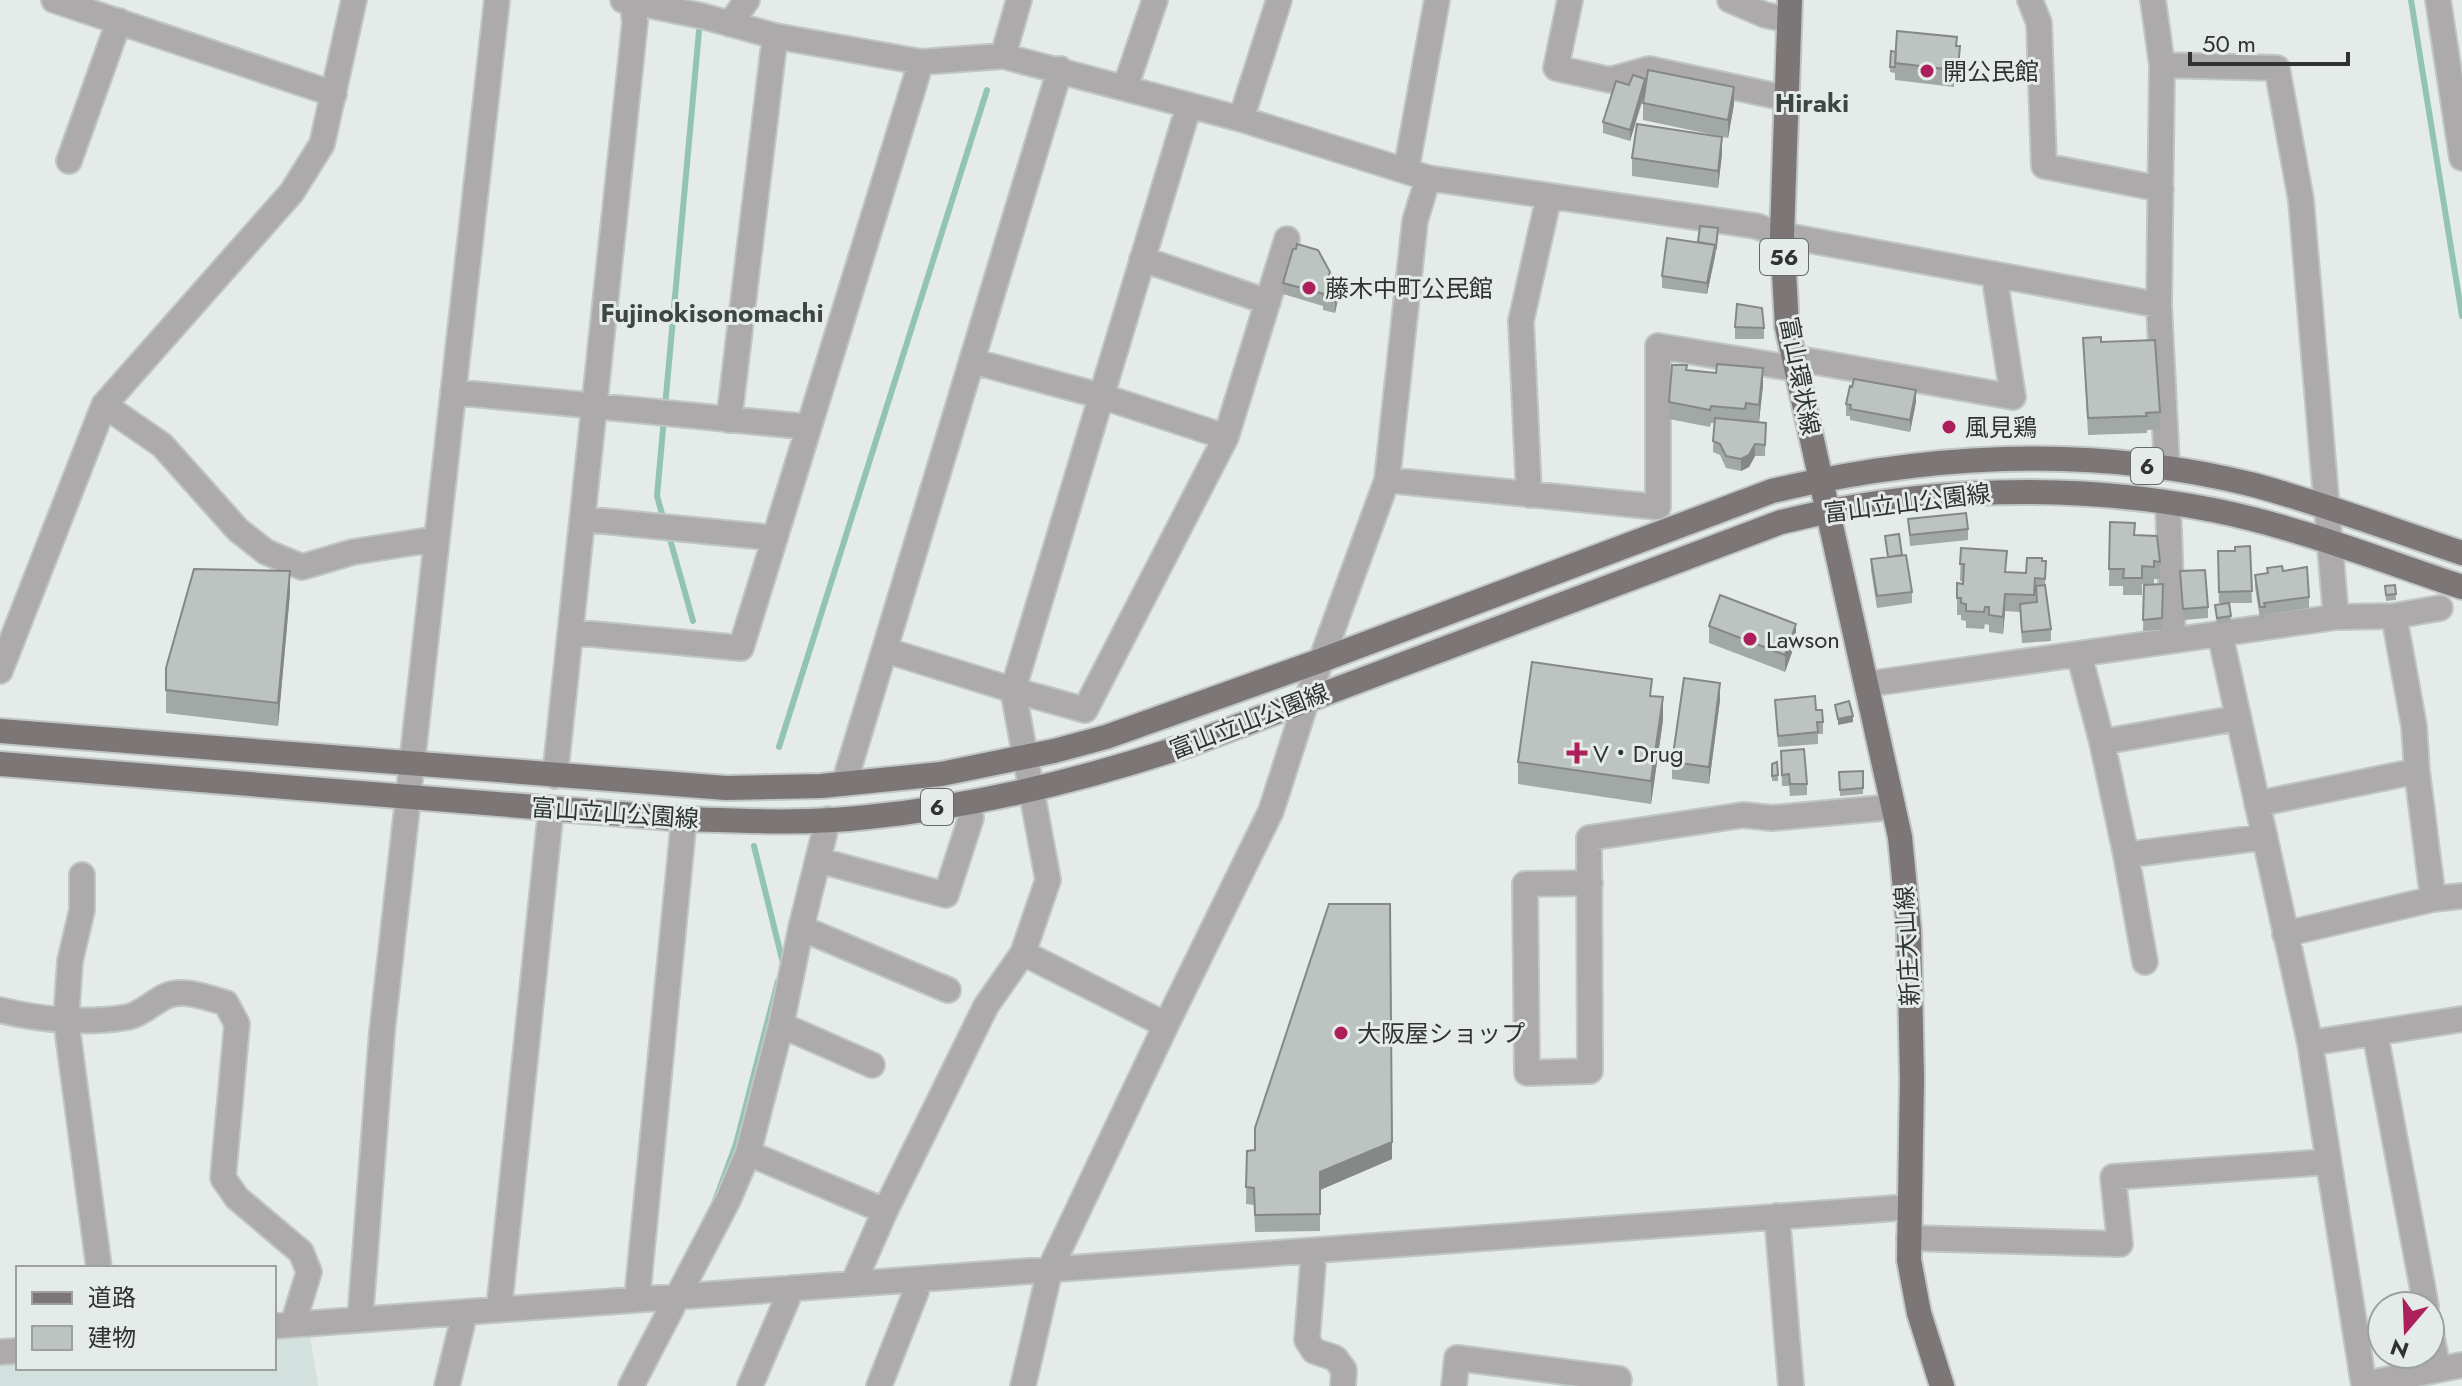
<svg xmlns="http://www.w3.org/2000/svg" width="2462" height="1386" font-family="Jost,'Noto Sans JP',sans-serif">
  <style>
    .built { fill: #d2e1de }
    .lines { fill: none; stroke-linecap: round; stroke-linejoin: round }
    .stream { stroke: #93c3b6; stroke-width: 6 }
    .minor-casing { stroke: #c0c6c4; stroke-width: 28 }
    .major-casing { stroke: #c0c6c4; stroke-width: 28 }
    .minor { stroke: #adaaab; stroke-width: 24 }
    .major { stroke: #7c7677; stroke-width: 24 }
    .wall { fill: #a2a8a6 }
    .shaded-wall { fill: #848887 }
    .building { fill: #bcc3c1; stroke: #848887; stroke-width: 2 }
    .poi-dot { fill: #ad1f5a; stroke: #e4ebe9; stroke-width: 3 }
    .labels { text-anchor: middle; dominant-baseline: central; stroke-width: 6; stroke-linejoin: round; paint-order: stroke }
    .shield { fill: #e4ebe9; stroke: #666a69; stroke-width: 2 }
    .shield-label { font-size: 22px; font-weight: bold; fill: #303332 }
    .poi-label { font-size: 24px; fill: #303332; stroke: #e4ebe9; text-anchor: start }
    .street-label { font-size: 24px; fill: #303332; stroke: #e4ebe9 }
    .neighbourhood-label { font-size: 26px; font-weight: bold; fill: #3f4544; stroke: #e4ebe9 }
  </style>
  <rect width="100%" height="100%" fill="#e4ebe9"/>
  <path class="built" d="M308,1323L318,1386H0V1351L18,1349V1368H274V1326Z"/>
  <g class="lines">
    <path class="stream" d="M2411,0L2462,316
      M665,407L700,20
      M664,418L657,496L664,521
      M668,532L693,621
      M779,747L987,90
      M754,846L783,963
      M715,1201L736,1144L778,981"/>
    <defs>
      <path id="minor" d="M54,0L334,94
        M623,0L702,16L775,36L921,62L1003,56L1241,119L1428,178L1756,226L1782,235L2159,305
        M1570,0L1556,68L1610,80L1649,69L1785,98
        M1730,0L1765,15L1789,20
        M2030,0L2039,23L2044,166L2161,189
        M2153,0L2162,65L2159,305L2167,468
        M2438,0L2462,158
        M730,24L747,0
        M1003,56L1019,0
        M1125,88L1155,0
        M1241,119L1279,0
        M69,161L119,21
        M1406,171L1437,0
        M1142,259L1268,302
        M1794,358L2013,397L1994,274
        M453,392L809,427
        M104,405L162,445L238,530L266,552L302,567L353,552L436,539
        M729,420L775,36
        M1226,437L1287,239
        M1387,480L1658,507V346L1797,369
        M1529,495L1521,321L1549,196
        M2168,504L2173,640
        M583,519L775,538
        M2394,616L2440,608
        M2336,617L2394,616L2414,726L2417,771
        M571,632L741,648L921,62
        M2220,634L2310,1043L2364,1386
        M885,650L1013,690L1085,710L1226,437L1101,396L972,361
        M2079,654L2102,742
        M0,671L104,405L292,192L322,144L354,0
        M1868,684L2336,617L2301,200L2277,68L2162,65
        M2238,718L2102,742L2126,855L2265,837
        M555,776L635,22L632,0
        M844,784L1060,69
        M2257,804L2417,771L2433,899
        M2126,855L2145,962
        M818,860L946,895L971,818L969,803
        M82,875V910L70,961L66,1020L99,1268
        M1590,883L1525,884L1527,1073L1590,1071L1589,838L1743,815L1772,818L1893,807
        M801,928L828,819
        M2285,934L2433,899L2462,896
        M0,1010C40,1020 87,1024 128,1017C142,1014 153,1002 166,996C185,988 207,998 226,1003L237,1024L223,1178L237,1198L301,1252L309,1272L293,1324
        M781,1025L801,928L948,990
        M1166,1025L1271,811L1307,699L1387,480L1415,221L1428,178
        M2375,1033L2426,1306
        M2310,1043L2462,1019
        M748,1153L781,1025L872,1065
        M885,1211L986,1006L1023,953
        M1777,1216L1791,1386
        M1909,1238L2120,1244L2113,1177L2327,1162
        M1314,1251L1307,1340L1314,1351L1335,1358L1344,1370L1343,1386
        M637,1299L684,819
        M499,1309L551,809
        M360,1320L382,1032L497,0
        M274,1326L1910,1207
        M2430,1328L2438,1369
        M0,1352L18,1351
        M2364,1384L2462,1365
        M447,1386L465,1312
        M631,1386L728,1200L748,1153L885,1211L853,1284
        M750,1386L792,1288
        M879,1386L921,1279
        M1023,1386L1050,1269L1166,1025L1023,953L1048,880L1013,690L1189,105
        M1454,1386L1457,1358L1619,1379L1618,1386"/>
      <path id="major" d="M1790,0L1782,235L1787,327L1900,837L1909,930L1912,1079L1909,1260L1919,1313L1942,1386
        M0,731L726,788L821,786L941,774L1054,751L1106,737L1322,660L1772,491C1931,453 2095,445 2254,485C2324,504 2393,530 2462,553
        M0,764L684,819C745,821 808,824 868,817C979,806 1086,779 1191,744L1781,522C1922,487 2071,482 2213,510C2298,527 2380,560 2462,587"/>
    </defs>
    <use href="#minor" class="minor-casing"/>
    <use href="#major" class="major-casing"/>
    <use href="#minor" class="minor"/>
    <use href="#major" class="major"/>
  </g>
  <path class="wall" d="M1957,46L1960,64L1958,85L1954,84V87L1895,80V73L1890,72L1891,51L1896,52Z
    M1645,88L1734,104L1728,138L1643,120V103L1645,93L1630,141L1603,133V122Z
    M1722,154L1718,188L1632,176V158Z
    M1718,234L1716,252L1707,294L1662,288V276L1698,242Z
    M1330,279L1338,299L1335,313L1323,310V306L1283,294V283Z
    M1735,327L1764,328V339H1735Z
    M2083,338L2101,342L2160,412V429L2147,430V433L2088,435Z
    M1763,385L1759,422L1766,423L1765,456H1755L1749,467L1741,471L1726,468L1720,455L1713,452L1714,423H1711L1710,427L1669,419V402Z
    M1852,387L1916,402L1910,432L1850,420V416H1846V404Z
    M1908,519L1968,529V540L1910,546Z
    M2110,522L2135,535L2160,562V579H2154V584H2142V595H2123V586H2109Z
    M1885,536L1902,555L1912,592V603L1877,608L1871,570V559L1888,557Z
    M2250,546L2252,603H2230L2231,622L2217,624L2215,605L2226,603H2219L2218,551H2235Z
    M1961,548L2007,572L2026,573L2042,561H2046L2045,585L2051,629V641L2022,643L2020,612L2005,611L2003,634L1989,632V625L1985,624L1984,629L1966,628V621L1961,620V615H1957V583L1963,584V581H1960Z
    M2267,568L2283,571L2309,597V608L2265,615V618L2260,619L2255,587V575L2267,573Z
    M2180,571L2208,607V618L2183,620Z
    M2163,584L2162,630L2143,631L2144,585Z
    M2395,585L2396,600L2386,601L2385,586Z
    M290,593L278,726L166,713V668Z
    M1709,626L1796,641L1785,672L1709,643Z
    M1652,696L1663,720L1651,804L1518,784V762Z
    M1720,700L1709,784L1672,779V762Z
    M1775,700L1816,710L1823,722V734H1818V744L1778,747Z
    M1781,751L1807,784V795L1790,796L1789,786H1782Z
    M1772,764L1778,775V781H1772Z
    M1863,771V794L1840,796L1839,772Z
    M1247,1151L1392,1159L1320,1190V1231L1255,1232L1254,1205L1246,1204Z"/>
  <path class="shaded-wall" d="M1960,46V64L1958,85V67Z
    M1645,79V90L1630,141V130Z
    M1734,87V104L1728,138V120Z
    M1722,137V154L1718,188V171Z
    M1715,245V256L1707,294V283Z
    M1338,287V299L1335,313V301Z
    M1763,368V385L1759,422V405Z
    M1916,390V402L1910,432V420Z
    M1755,444V456L1749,467L1741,471V459Z
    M290,571V593L278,726V703Z
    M2005,594V611L2003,634V617Z
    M1796,624V641L1785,672V655Z
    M1720,683V700L1709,784V767Z
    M1663,697V720L1651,804V781Z
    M1853,716V722L1838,725V719Z
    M1392,1142V1159L1320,1190V1172Z"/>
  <path class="building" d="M1897,31L1957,37L1956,46H1960L1958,67H1954V70L1895,63Z
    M1891,51L1896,52L1895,67H1890Z
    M1648,70L1734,87L1728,120L1643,103Z
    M1633,75L1645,79L1630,130L1603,122L1616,81L1629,85Z
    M1637,124L1722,137L1718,171L1632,158Z
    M1700,226L1718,228L1716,247L1715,245L1698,242Z
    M1667,238L1715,245L1707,283L1662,276Z
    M1297,244L1318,250L1330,272L1328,278L1338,287L1335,301L1323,298L1324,294L1283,283L1293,249H1296Z
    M1737,304L1762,308L1764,328L1735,327Z
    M2101,337V342L2155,340L2160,412L2146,413L2147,416L2088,418L2083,338Z
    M1717,364L1763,368L1759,405L1746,403L1745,409L1711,406L1710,410L1669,402L1672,365H1687L1686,370L1716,373Z
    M1854,379L1916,390L1910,420L1850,409L1851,405L1846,404L1850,386L1852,387Z
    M1715,418L1766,423L1765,445L1755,444L1749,455L1741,459L1726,456L1720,444L1713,441Z
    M1966,513L1968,529L1910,535L1908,519Z
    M2110,522L2135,523L2134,535L2157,536L2160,562L2154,561V567L2142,566V578H2123L2124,569H2109Z
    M1899,534L1902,555L1888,557L1885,536Z
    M2250,546L2252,591L2219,592L2218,551H2235V547Z
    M1961,548L2007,551L2005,572L2026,573L2027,558H2042V561H2046L2045,579L2035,578L2034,595L2005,594L2003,617L1989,615V607H1985L1984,612L1966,611V604L1961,603V598H1957V583L1963,584L1964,564H1960Z
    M1906,555L1912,592L1877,596L1871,559Z
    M2282,566L2283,571L2307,567L2309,597L2264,603L2265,607H2260L2255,575L2268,573L2267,568Z
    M194,569L290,571L278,703L166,690V668Z
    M2205,570L2208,607L2183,609L2180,571Z
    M2163,584L2162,618L2143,620L2144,585Z
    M2045,585L2051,629L2022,632L2020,604L2037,602L2036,586Z
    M2395,585L2396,594L2386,595L2385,586Z
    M1720,595L1796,624L1785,655L1709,626Z
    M2229,603L2231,616L2217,618L2215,605Z
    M1532,662L1652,679L1650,696L1663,697L1651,781L1518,762Z
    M1684,678L1720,683L1709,767L1672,762Z
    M1815,696L1816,710H1822L1823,722H1817L1818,732L1778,736L1775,700Z
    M1849,701L1853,716L1838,719L1835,705Z
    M1804,749L1807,784H1790L1789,774L1782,775L1781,751Z
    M1777,762L1778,775L1772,776V764Z
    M1863,771V788L1840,790L1839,772Z
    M1329,904H1390L1392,1142L1320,1172V1214L1255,1215L1254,1188L1246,1187L1247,1151L1255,1150V1128Z"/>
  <g class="poi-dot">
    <circle cx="1927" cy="71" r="8"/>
    <circle cx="1309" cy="288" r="8"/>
    <circle cx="1949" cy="427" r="8"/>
    <circle cx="1750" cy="639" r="8"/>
    <path d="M1573 741h8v8h8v8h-8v8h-8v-8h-8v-8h8z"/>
    <circle cx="1341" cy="1033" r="8"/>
  </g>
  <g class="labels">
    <g class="shield">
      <rect x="1760" y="239" width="48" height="36" rx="6"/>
      <rect x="2131" y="448" width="32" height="36" rx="6"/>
      <rect x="921" y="789" width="32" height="36" rx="6"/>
    </g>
    <g class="shield-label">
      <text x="1784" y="257">56</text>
      <text x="2147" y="466">6</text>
      <text x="937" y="807">6</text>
    </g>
    <g class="poi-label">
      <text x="1943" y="71">開公民館</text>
      <text x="1325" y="288">藤木中町公民館</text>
      <text x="1965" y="427">風見鶏</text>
      <text x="1766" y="639">Lawson</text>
      <text x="1593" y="753">V・Drug</text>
      <text x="1357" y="1033">大阪屋ショップ</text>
    </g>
    <g class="street-label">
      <text transform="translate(1800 376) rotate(79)">富山環状線</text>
      <text transform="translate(1907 503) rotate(-7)">富山立山公園線</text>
      <text transform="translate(1249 721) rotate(-21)">富山立山公園線</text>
      <text transform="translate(615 813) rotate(4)">富山立山公園線</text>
      <text transform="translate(1907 946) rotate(-93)">新庄大山線</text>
    </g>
    <g class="neighbourhood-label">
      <text x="1812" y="103">Hiraki</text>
      <text x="712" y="313">Fujinokisonomachi</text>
    </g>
  </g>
  <rect x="16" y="1266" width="260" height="104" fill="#e4ebe9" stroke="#9ca1a0" stroke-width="2"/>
  <rect x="32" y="1292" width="40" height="12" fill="#7c7677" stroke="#9ca1a0" stroke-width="2"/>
  <text x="88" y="1306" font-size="24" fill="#303332">道路</text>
  <rect x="32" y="1326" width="40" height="24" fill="#bcc3c1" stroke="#9ca1a0" stroke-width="2"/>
  <text x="88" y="1346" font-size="24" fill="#303332">建物</text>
  <g transform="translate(2406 1330) rotate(199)"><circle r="38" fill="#e4ebe9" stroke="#9ca1a0" stroke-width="2"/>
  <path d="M0-6L14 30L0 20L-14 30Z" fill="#ad1f5a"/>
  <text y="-12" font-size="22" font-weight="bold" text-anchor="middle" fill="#303332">N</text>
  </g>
  <path d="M2190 52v12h158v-12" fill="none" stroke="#303332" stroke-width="4"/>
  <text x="2202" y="52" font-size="24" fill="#303332" stroke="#e4ebe9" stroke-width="6" paint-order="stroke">50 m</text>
</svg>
